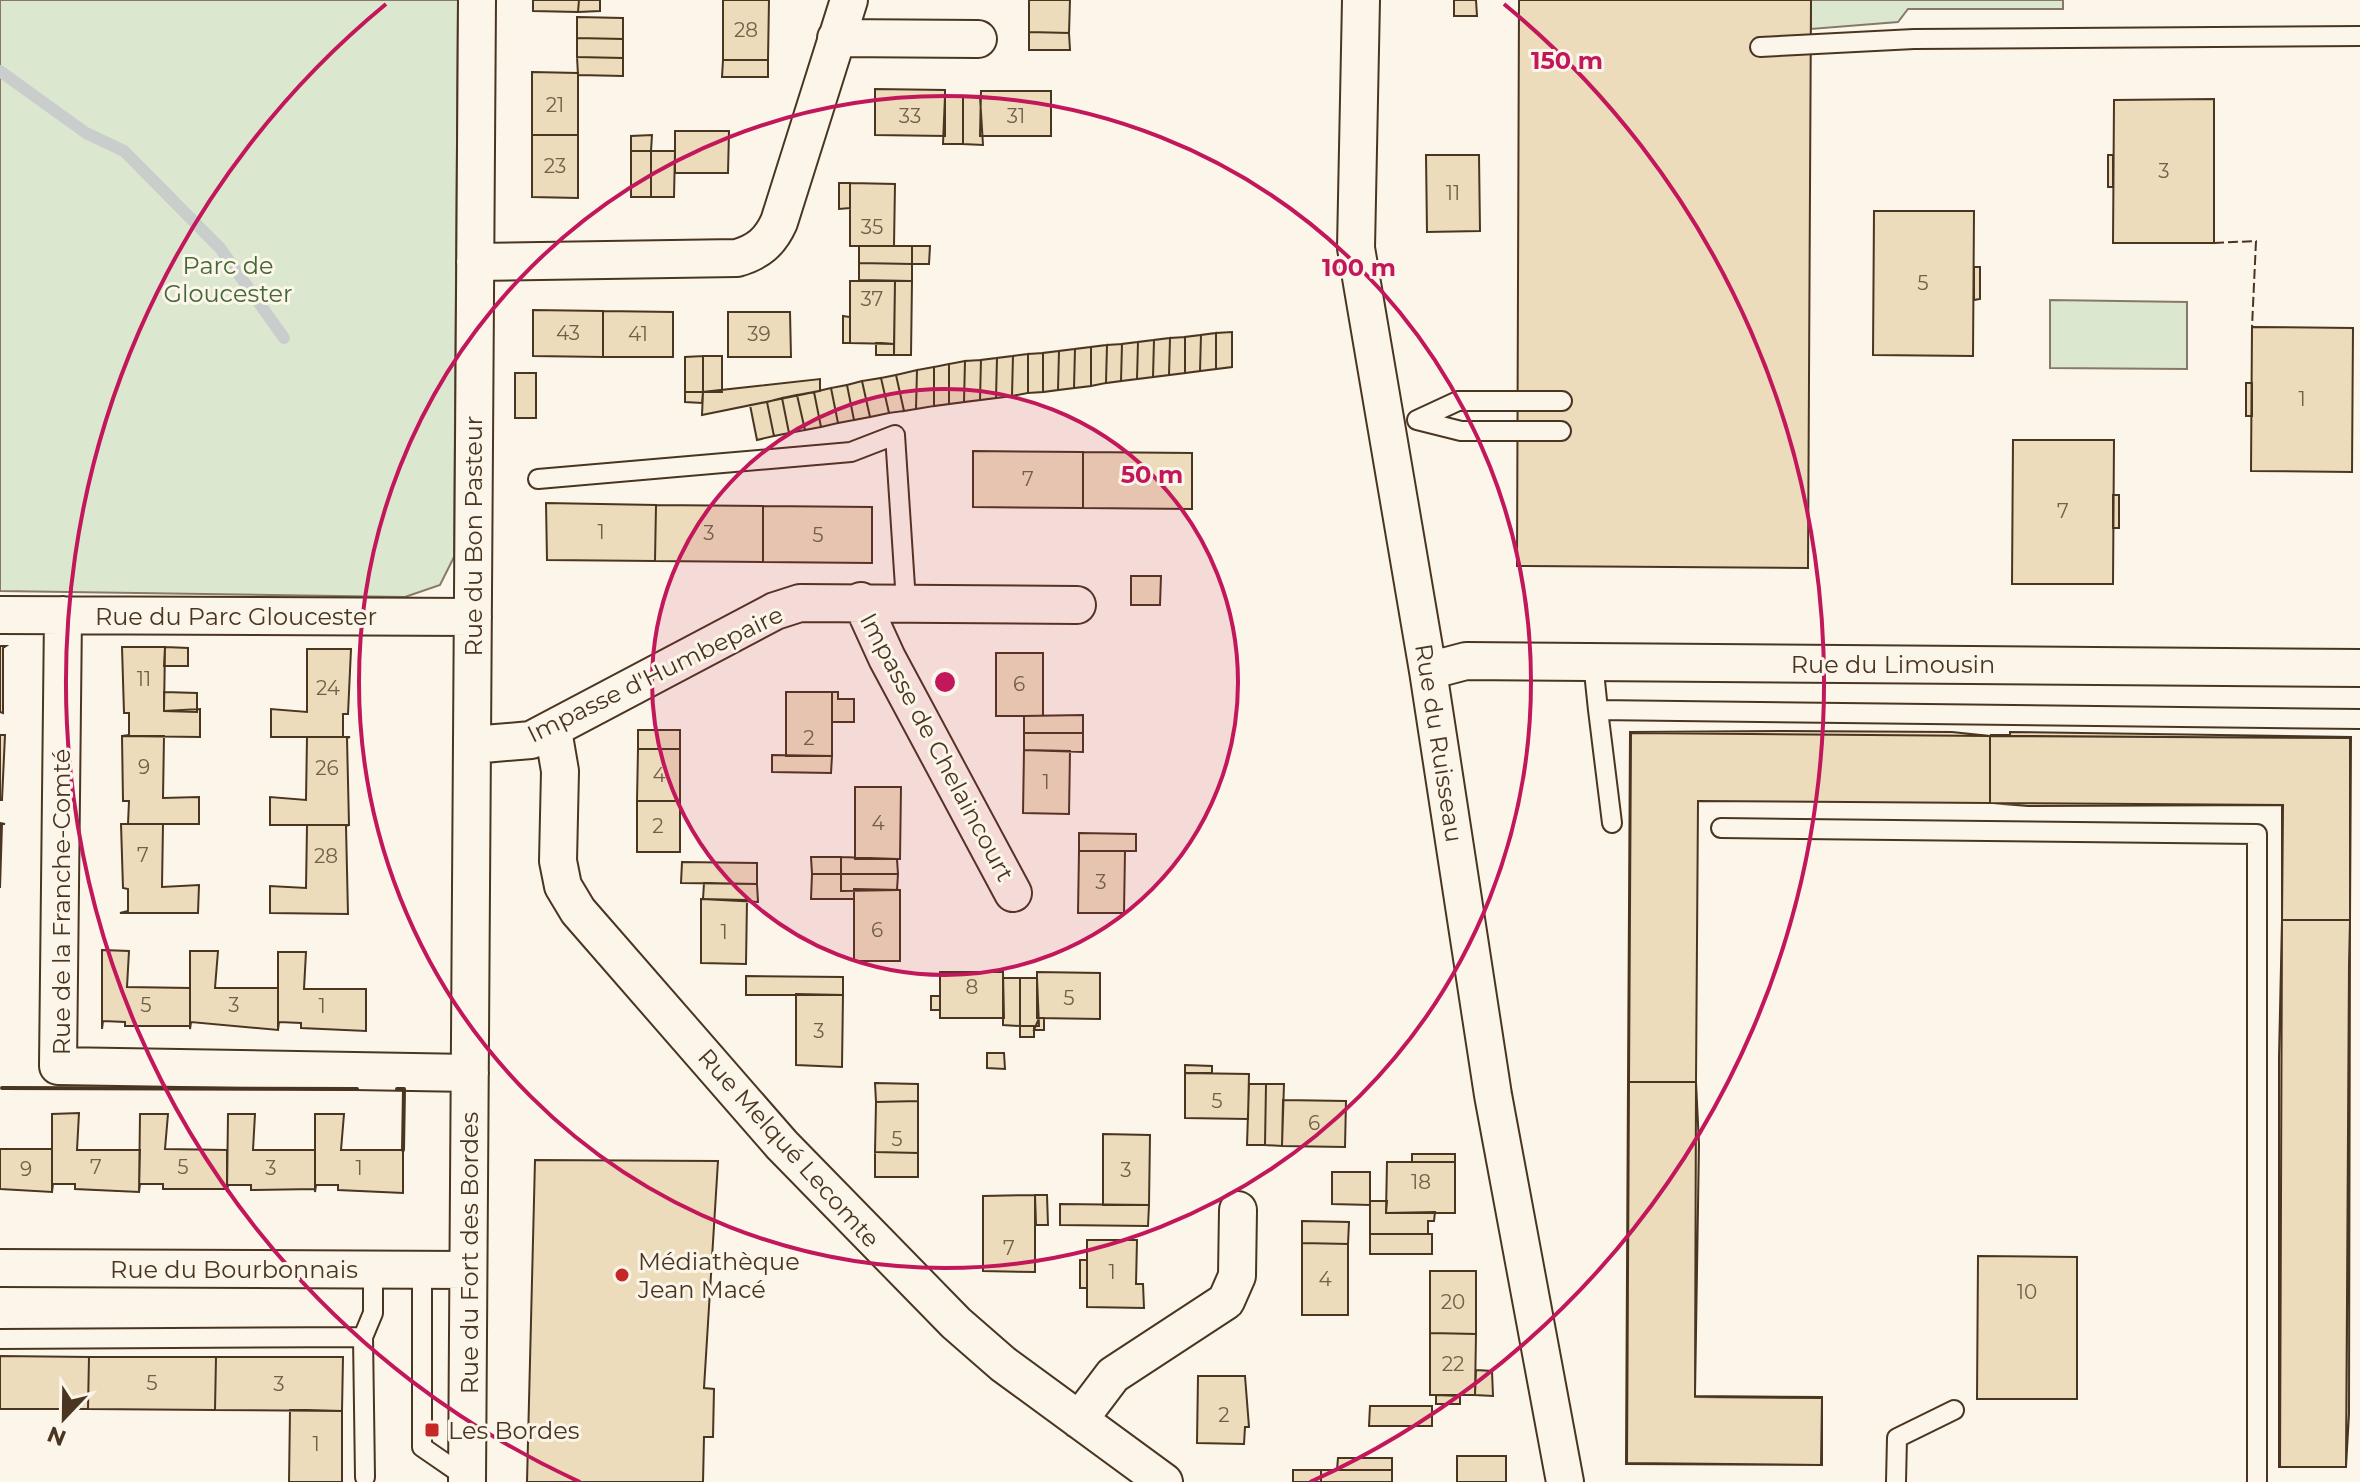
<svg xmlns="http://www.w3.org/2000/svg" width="2360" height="1482" font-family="Montserrat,sans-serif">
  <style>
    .green { fill: #dce7d0; stroke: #887966; stroke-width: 2 }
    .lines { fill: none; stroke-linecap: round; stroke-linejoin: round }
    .stream { stroke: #c9cecd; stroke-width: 12 }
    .building { fill: #ecdcbc; stroke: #4a3520; stroke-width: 2 }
    .lane-casing { stroke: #4a3520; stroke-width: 22 }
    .street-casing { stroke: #4a3520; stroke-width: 40 }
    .lane { stroke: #fbf6e9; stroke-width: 18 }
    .street { stroke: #fbf6e9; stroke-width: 36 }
    .fence { stroke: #4a3520; stroke-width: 2; stroke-dasharray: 10 4; stroke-linecap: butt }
    .wall { stroke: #4a3520; stroke-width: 4 }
    .ring { fill: none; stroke: #c2185b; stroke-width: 4 }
    .poi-dot { fill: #c62828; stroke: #fbf6e9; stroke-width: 3 }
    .labels { text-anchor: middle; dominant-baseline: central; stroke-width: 6; stroke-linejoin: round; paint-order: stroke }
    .number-label { font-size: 20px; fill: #725f47 }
    .park-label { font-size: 24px; fill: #436837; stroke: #fbf6e9 }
    .street-label { font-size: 24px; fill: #4a3520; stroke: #fbf6e9 }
    .poi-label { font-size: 24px; fill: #4a3520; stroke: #fbf6e9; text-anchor: start }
    .centre { fill: #c2185b; stroke: #fbf6e9; stroke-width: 4 }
    .ring-label { font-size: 24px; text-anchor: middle; font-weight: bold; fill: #c2185b; stroke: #fbf6e9; stroke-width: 6; stroke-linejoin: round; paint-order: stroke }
  </style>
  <rect width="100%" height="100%" fill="#fbf6e9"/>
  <path class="green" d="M0,0H458L454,557L440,585L405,597L0,591Z
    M1811,0H2063V9H1908L1898,22L1811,29Z
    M2050,300L2187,302V369L2050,368Z"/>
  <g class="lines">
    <path class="stream" d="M0,71L86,133L124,151L220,248L284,338"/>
  </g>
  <path class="building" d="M533,0H579L578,12L533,11Z
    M579,0H600V11L578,12Z
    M723,0H769L768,60H723Z
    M1029,0H1070L1069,33L1029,32Z
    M1454,0H1476L1477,16H1454Z
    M1519,0H1811L1808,568L1517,566Z
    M577,17L623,18V39L577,38Z
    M1029,32L1069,33L1070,50H1029Z
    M577,38L623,39V58L577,57Z
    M577,57L623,58V76L578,75Z
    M723,60H768V77H722Z
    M532,72L578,73V135H532Z
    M875,89L945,90V136L875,135Z
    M981,91H1051V136H980Z
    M945,96L963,97V144H943Z
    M963,97H980L983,145L963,144Z
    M2214,99V243H2113L2114,100Z
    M675,131H729L728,173H675Z
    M532,135H578V198L532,197Z
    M652,135L651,151H631V136Z
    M631,151H651V197H631Z
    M651,151H675L674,197H651Z
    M1426,155H1479L1480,231L1427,232Z
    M2108,155H2113V187H2108Z
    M839,183H850V208L839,209Z
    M850,183L895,184L894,246H850Z
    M1874,211H1974L1973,356L1873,355Z
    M859,246H912V264L859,263Z
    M912,246H930L929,264H912Z
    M859,263L912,264V281L859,280Z
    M1974,267H1980V299L1974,300Z
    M850,281H895L894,344L850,343Z
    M895,281H912L911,355H894Z
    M533,310L603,311V357L533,356Z
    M603,311L673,312V357H603Z
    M728,312H790L791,357H728Z
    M843,316L850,317V343H843Z
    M2252,327L2353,328L2352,472L2251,471Z
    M1232,332V367L1216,369V333Z
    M1216,333V369L1200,371L1201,335Z
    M1201,335L1200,371L1185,373V337Z
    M1185,337V373L1169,375L1170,338Z
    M1170,338L1169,375L1153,377L1154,340Z
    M1154,340L1153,377L1137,379L1138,342Z
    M1138,342L1137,379L1121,381L1122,344Z
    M876,343L894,344V355H876Z
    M1122,344L1121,381L1106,383L1107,345Z
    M1107,345L1106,383L1091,386V347Z
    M1091,347V386L1074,388L1075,349Z
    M1075,349L1074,388L1058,390L1059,351Z
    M1059,351L1058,390L1043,392V353Z
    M1043,353V392L1028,393V354Z
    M1028,354V393L1012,396L1013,356Z
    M703,356V392H685V357Z
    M703,356H722V392H703Z
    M1013,356L1012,396L996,398L997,358Z
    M997,358L996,398L980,400L981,360Z
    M981,360L980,400L964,402L965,361Z
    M965,361L964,402L949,404V364Z
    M949,364V404L934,406V367Z
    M934,367V406L916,409L917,370Z
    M917,370L916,409L904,411L896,375Z
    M515,373H536V418H515Z
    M896,375L904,411L889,413L881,378Z
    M881,378L889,413L870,417L862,381Z
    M820,379V391L702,415L703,392Z
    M862,381L870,417L854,420L847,385Z
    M2246,383H2252V416H2246Z
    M847,385L854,420L838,423L831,388Z
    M831,388L838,423L821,427L814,392Z
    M685,392H703L702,403L685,402Z
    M814,392L821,427L805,430L797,395Z
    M797,395L805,430L789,433L782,398Z
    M782,398L789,433L774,436L767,402Z
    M767,402L774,436L757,440L750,405Z
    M2013,440H2114L2113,584H2012Z
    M973,451L1083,452V508L973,507Z
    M1083,452L1192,453V509L1083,508Z
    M2113,495H2119V528H2113Z
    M546,503L656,505L655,561L547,560Z
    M656,505L763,506V562L655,561Z
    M763,506L872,507V563L763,562Z
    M1131,576H1161L1160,605H1131Z
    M0,646H6L3,648V713L0,712Z
    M122,647H165L164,711L200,709V737L122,736L129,735V713H124Z
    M165,647L188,648V666H164Z
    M307,649H351L348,714H343V737H350H271V709L307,712Z
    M996,653H1043V716H996Z
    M164,692L197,693V712L164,711Z
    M786,692H832V756H786Z
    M832,692H838V699H854V722H832Z
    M1083,715V733H1024V716Z
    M638,730H680V749H638Z
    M1786,731L1952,732L1990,736L1631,733L1628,1082L1630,732Z
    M2010,732L2351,737L2350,921V738L2019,736L1990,735H2010Z
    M1024,733H1083V752L1024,750Z
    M1631,733L1990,736V803L1698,801L1696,1082H1629Z
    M0,735H5L2,800H0Z
    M122,736H164L163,798L199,797V824H128L129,801H123Z
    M1990,736L2350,738V920H2282L2283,805L1990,803Z
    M307,737H350L347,738L349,825H270V797L306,800Z
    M638,749H680V801H637Z
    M1024,750L1070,751L1069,814L1023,813Z
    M772,755L832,756L831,773L772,772Z
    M855,787H901L900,859H855Z
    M637,801H680V852H637Z
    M1990,803L2283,805L2282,920V805L2028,806Z
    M0,823L5,824H2L0,888Z
    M121,824H163L162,887L199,885L198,913H120L128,911V889L123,888Z
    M307,825H349L346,826L348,914L270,913V886L306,888Z
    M1079,833L1136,834V851H1079Z
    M1079,851H1125L1124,913H1078Z
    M811,857H841V874H812Z
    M841,857L897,859L898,874H841Z
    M682,862L757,863V884L681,883Z
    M812,874H841V891H854V899H811Z
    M841,874H898L897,890L841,891Z
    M704,883L757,884L758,902L703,899Z
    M854,889L900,890V961H854Z
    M701,899L747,900L746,964L701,963Z
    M2282,920H2350L2346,1467H2280Z
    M2282,920L2280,1467H2279V1057Z
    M2350,921L2349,1414L2346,1467L2349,965Z
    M102,950L129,951L127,987L190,988V1029V1026H125V1022L103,1021L102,1029Z
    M190,951H218L215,988H278V1030L191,1022L190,1029Z
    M278,952H306L304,989H366V1031L301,1028V1023L279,1022L278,1030Z
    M940,972H1003L1004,1018H940Z
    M1037,972L1100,973V1019L1037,1018Z
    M746,976L843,977V995H746Z
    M1003,978H1020V1026L1003,1025Z
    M1020,978H1037L1039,1026H1020Z
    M796,994L843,995L842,1067L796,1065Z
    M931,996H940V1010H931Z
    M1039,1018H1044V1030H1034Z
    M1020,1026H1034V1037H1020Z
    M987,1053H1004L1005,1069L987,1068Z
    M1185,1065L1212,1066V1073H1185Z
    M1185,1073L1249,1074L1248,1119L1185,1118Z
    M1628,1082L1627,1463L1821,1465L1822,1398L1695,1397L1696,1082L1699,1144L1695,1396L1822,1397V1465L1626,1464Z
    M1629,1082H1696L1695,1397L1822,1398L1821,1465L1627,1463Z
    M875,1083L918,1084V1101L876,1102Z
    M1249,1084H1266L1265,1145H1247Z
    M1266,1084H1284L1282,1146L1265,1145Z
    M1283,1100L1346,1101L1345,1147L1282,1146Z
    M918,1101V1153L875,1152L876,1102Z
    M79,1113L77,1150H140L139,1192L75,1189V1184H53L52,1192V1114Z
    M140,1114H168L165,1149L227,1150V1192V1189H163V1184H140L139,1192Z
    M228,1114H255L253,1150H315V1192V1189L251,1190V1185H228L227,1192Z
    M315,1114H344L341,1150H403V1193L338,1190V1185H316L315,1192Z
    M1103,1134L1150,1135L1149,1205H1103Z
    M0,1149H52V1192L0,1189Z
    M875,1152L918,1153V1177H875Z
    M1412,1154H1455V1162H1412Z
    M535,1160L718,1161L704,1388L714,1389L713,1437H704L703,1482H527Z
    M1387,1162H1455V1213H1386Z
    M1332,1172H1370V1205L1332,1204Z
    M1035,1195H1047L1048,1225H1036Z
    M1035,1195V1272L983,1271V1196Z
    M1370,1201H1387L1386,1213L1435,1212L1434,1221H1428V1234H1370Z
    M1060,1204L1149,1205L1148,1226L1060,1225Z
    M1302,1221L1349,1222L1348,1244L1302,1243Z
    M1370,1234H1432V1254H1370Z
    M1087,1240H1137L1136,1284H1143L1144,1308L1087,1307Z
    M1302,1243L1348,1244V1315H1302Z
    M1978,1256L2077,1257V1399H1977Z
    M1080,1260H1087V1288H1080Z
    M1430,1271H1476V1334L1430,1333Z
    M1430,1333L1476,1334L1475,1395H1430Z
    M0,1356L89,1357L88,1409H0Z
    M89,1357H216L215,1410L88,1409Z
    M216,1357H343L342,1411L215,1410Z
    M1476,1370L1492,1371L1493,1396L1475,1395Z
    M1198,1376H1245L1249,1427H1245L1244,1444L1197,1443Z
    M1436,1395L1460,1396V1404H1436Z
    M1370,1406H1432V1426H1369Z
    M290,1410L342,1411V1482H289Z
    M1457,1456H1506V1482H1457Z
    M1338,1458H1392V1470H1337Z
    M1293,1470H1321V1482H1293Z
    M1321,1470H1392V1482H1321Z"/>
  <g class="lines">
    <defs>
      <path id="lane" d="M1760,47L1914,39L2360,36
        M1561,431H1461L1417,420L1458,401H1562
        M538,479L851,452L895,435L906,602
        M1593,662L1598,710L2360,719
        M1598,710L1612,823
        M1721,828L2257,834V1482
        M422,1270V1447L467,1478
        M363,1337L373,1313V1270
        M0,1339L363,1337L365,1477
        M1896,1482L1897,1438L1954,1410"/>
      <path id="street" d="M1361,0L1356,248L1428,671L1493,1095L1565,1482
        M836,38L978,39
        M475,262L737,258C758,252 770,242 779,222L849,0
        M861,601L887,658L1013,893
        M0,615L473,617
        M63,615L58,1066L470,1073
        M1428,671L1466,661L2360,668
        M553,730L560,771L558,861L563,886L578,911L782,1145L956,1323L1003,1364L1164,1482
        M472,745L531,740L775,611L800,603L1077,605
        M0,1268L468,1270
        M1079,1420L1113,1375L1226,1301L1237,1276L1238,1210
        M467,1482L477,0"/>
    </defs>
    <use href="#lane" class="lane-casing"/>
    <use href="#street" class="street-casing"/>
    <use href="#lane" class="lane"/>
    <use href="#street" class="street"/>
    <path class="fence" d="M2214,243L2256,241L2252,327"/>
    <path class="wall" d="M2,1088L357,1089
      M397,1089H404L403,1150"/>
  </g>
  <circle cx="945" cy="682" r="293" fill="#c2185b" fill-opacity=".12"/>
  <g class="ring">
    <circle cx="945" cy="682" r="293"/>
    <circle cx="945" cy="682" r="586"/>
    <path d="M580 1482A879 879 0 0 1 386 4M1504 4A879 879 0 0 1 1310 1482"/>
  </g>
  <g class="poi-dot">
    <circle cx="622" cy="1275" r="8"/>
    <rect x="424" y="1422" width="16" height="16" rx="4"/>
  </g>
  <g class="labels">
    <g class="number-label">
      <text x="746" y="30">28</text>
      <text x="555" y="105">21</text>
      <text x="910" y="116">33</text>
      <text x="1016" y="116">31</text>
      <text x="555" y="166">23</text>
      <text x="2164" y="171">3</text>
      <text x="1453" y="193">11</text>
      <text x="872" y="227">35</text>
      <text x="1923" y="283">5</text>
      <text x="872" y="299">37</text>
      <text x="568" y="333">43</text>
      <text x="638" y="334">41</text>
      <text x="759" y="334">39</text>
      <text x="2302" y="399">1</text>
      <text x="1028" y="479">7</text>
      <text x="2063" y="511">7</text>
      <text x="601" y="532">1</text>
      <text x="709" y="533">3</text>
      <text x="818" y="535">5</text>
      <text x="144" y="679">11</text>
      <text x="1019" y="684">6</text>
      <text x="328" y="688">24</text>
      <text x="809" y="738">2</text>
      <text x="144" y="767">9</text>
      <text x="327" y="768">26</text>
      <text x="659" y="775">4</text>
      <text x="1046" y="782">1</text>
      <text x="878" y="823">4</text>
      <text x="658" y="826">2</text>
      <text x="143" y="855">7</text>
      <text x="326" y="856">28</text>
      <text x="1101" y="882">3</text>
      <text x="877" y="930">6</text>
      <text x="724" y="932">1</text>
      <text x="972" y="987">8</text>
      <text x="1069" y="998">5</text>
      <text x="146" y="1005">5</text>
      <text x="234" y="1005">3</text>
      <text x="322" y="1006">1</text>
      <text x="819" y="1031">3</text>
      <text x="1217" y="1101">5</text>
      <text x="1314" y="1123">6</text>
      <text x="897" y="1139">5</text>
      <text x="96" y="1167">7</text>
      <text x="183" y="1167">5</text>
      <text x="271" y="1168">3</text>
      <text x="359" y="1168">1</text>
      <text x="26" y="1169">9</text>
      <text x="1126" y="1170">3</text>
      <text x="1421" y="1182">18</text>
      <text x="1009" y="1248">7</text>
      <text x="1112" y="1272">1</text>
      <text x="1325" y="1279">4</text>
      <text x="2027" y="1292">10</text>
      <text x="1453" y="1302">20</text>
      <text x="1453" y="1364">22</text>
      <text x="152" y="1383">5</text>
      <text x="279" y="1384">3</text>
      <text x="1224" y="1415">2</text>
      <text x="316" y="1444">1</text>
    </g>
    <g class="park-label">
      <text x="228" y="265">Parc de<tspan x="228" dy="28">Gloucester</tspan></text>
    </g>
    <g class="street-label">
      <text transform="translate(473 536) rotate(-90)">Rue du Bon Pasteur</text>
      <text x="236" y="616">Rue du Parc Gloucester</text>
      <text x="1893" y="664">Rue du Limousin</text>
      <text transform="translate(655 674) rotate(-26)">Impasse d'Humbepaire</text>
      <text transform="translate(1439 743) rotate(81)">Rue du Ruisseau</text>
      <text transform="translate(937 747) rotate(62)">Impasse de Chelaincourt</text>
      <text transform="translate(61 902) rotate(-90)">Rue de la Franche-Comté</text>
      <text transform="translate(789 1148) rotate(48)">Rue Melqué Lecomte</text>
      <text transform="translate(469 1253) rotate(-90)">Rue du Fort des Bordes</text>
      <text x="234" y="1269">Rue du Bourbonnais</text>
    </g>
    <g class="poi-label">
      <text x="638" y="1261">Médiathèque<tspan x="638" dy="28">Jean Macé</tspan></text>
      <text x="448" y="1430">Les Bordes</text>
    </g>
  </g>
  <circle cx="945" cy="682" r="12" class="centre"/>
  <g class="ring-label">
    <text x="1567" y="69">150 m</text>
    <text x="1359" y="276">100 m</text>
    <text x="1152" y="483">50 m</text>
  </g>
  <g transform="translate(64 1418) rotate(202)" stroke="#fbf6e9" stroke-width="6" paint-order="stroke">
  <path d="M0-6L14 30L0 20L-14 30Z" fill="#4a3520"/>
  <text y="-12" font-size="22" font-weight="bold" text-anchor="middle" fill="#4a3520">N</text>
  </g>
</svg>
